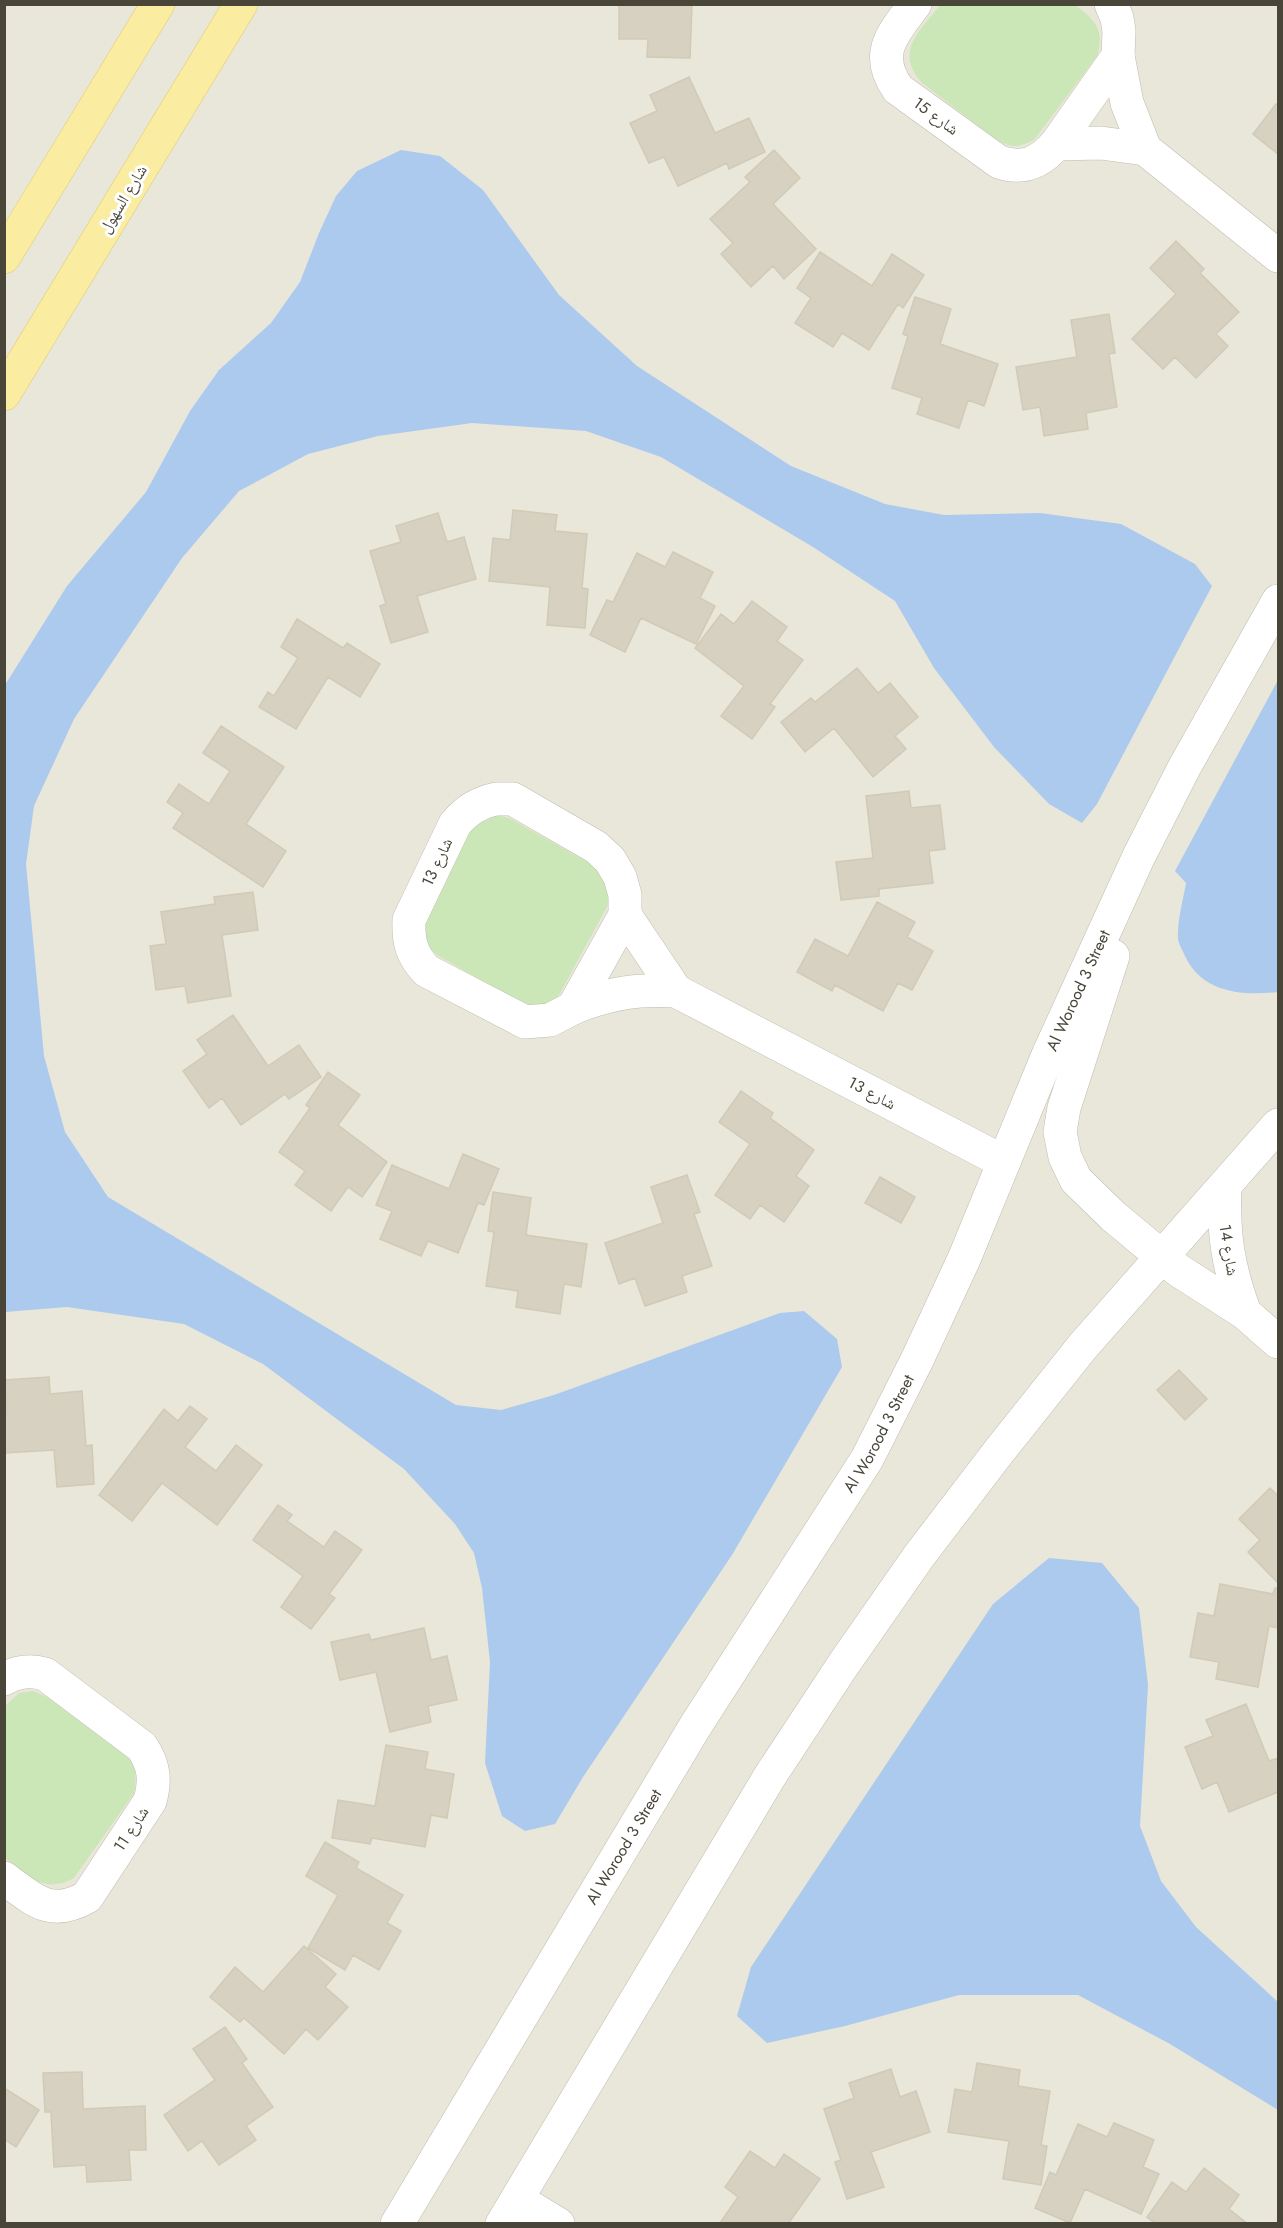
<svg xmlns="http://www.w3.org/2000/svg" width="1283" height="2228" font-family="Jost,'Noto Naskh Arabic',sans-serif">
  <style>
    .residential { fill: #e9e6da }
    .green { fill: #cbe7b7 }
    .water { fill: #accaee }
    .building { fill: #d6d1c1; stroke: #d1cab5; stroke-width: 1.5 }
    .lines { fill: none; stroke-linecap: round; stroke-linejoin: round }
    .minor-casing { stroke: #c0bcae; stroke-width: 34 }
    .major-casing { stroke: #dfcc6f; stroke-width: 34 }
    .minor { stroke: #fff; stroke-width: 33 }
    .major { stroke: #faeca0; stroke-width: 33 }
    .labels { text-anchor: middle; dominant-baseline: central; stroke-width: 6; stroke-linejoin: round; paint-order: stroke }
    .street-label { font-size: 16px; fill: #494539; stroke: #fff }
  </style>
  <rect width="100%" height="100%" fill="#f5f3ec"/>
  <path class="residential" d="M5,5H1278V2223L5,2224Z"/>
  <path class="green" d="M940,5H1075C1095,20 1105,29 1097,56L1034,140C1017,148 1012,148 995,139L921,82C894,51 921,30 940,5Z
    M497,814L511,819L598,868L610,892L608,905L558,997C542,1007 537,1008 519,1002L437,955L427,946L424,915L473,827L483,818Z
    M33,1691L47,1697L128,1755C136,1768 137,1777 134,1793L74,1878C43,1895 29,1875 5,1858V1706L19,1693Z"/>
  <path class="water" d="M401,150L440,156L483,190L559,295L637,366L791,466L885,504L944,515L1040,513L1121,524L1195,564L1212,586L1097,804L1082,823L1049,804L994,747L934,668L895,601L813,547L661,457L586,431L472,423L378,436L308,454L239,491L182,558L74,719L34,806L26,864L44,1056L65,1132L108,1197L456,1405L501,1410L554,1395L780,1313L804,1311L837,1339L842,1367L732,1555L583,1777L555,1824L525,1831L502,1816L485,1763L490,1662L482,1588L474,1553L455,1524L404,1469L263,1364L184,1324L67,1307L5,1312V685L67,586L146,492L190,411L219,370L271,323L300,282L319,233L336,196L357,171Z
    M1278,680V992C1243,996 1202,993 1185,956C1183,951 1179,945 1178,939C1177,921 1183,901 1186,883L1175,871Z
    M1049,1558L1102,1563L1139,1608L1148,1685L1140,1826L1161,1881L1196,1927L1278,2002V2110L1170,2044L1078,1995H959L845,2026L767,2043L737,2016L751,1967L993,1604Z"/>
  <path class="building" d="M619,4H692L690,58L647,57L648,39H619Z
    M689,77L715,133L749,118L765,152L729,169L727,163L678,186L664,157L649,163L630,123L657,111L650,95Z
    M1276,104L1278,106V154L1253,134Z
    M774,150L800,178L773,204L816,249L784,279L773,266L751,287L721,254L733,243L710,219L750,182L745,177Z
    M1176,241L1204,269L1200,273L1239,312L1216,334L1228,346L1196,378L1175,357L1163,369L1132,339L1176,294L1150,268Z
    M820,252L872,286L892,254L924,275L903,308L898,304L869,350L842,333L833,347L795,323L811,298L797,288Z
    M915,297L951,309L940,344L998,364L984,406L968,400L959,428L917,414L922,398L892,388L908,336L903,334Z
    M1109,314L1115,353L1109,354L1117,407L1086,413L1088,429L1044,436L1040,407L1023,410L1016,367L1077,357L1071,320Z
    M513,510L557,515L555,531L587,534L582,588L588,589L585,628L547,625L550,587L489,581L493,538L510,540Z
    M438,513L447,542L464,537L476,579L417,596L428,632L391,643L380,606L386,604L370,551L401,542L396,526Z
    M673,552L713,572L700,598L715,606L696,644L641,618L625,652L590,635L607,600L613,602L637,553L665,567Z
    M752,601L787,627L777,641L803,660L770,704L775,707L752,739L721,716L744,686L695,648L721,614L734,624Z
    M297,619L343,648L347,643L380,664L360,697L328,677L296,729L259,707L268,692L274,696L298,658L281,647Z
    M857,668L878,693L890,683L918,717L895,736L906,749L873,777L834,728L805,752L781,722L811,698L815,702Z
    M221,726L284,767L246,824L286,851L263,887L173,828L183,813L167,802L179,784L209,804L230,771L203,753Z
    M909,791L911,808L940,805L945,849L929,851L933,883L879,889V896L841,900L836,862L873,858L866,796Z
    M253,892L258,930L222,935L231,996L188,1003L185,986L156,990L150,946L166,944L161,912L215,904L214,897Z
    M877,902L915,922L907,937L933,951L912,990L898,983L883,1011L835,985L832,991L797,972L815,939L848,956Z
    M233,1015L268,1066L299,1045L321,1077L289,1099L285,1094L241,1125L222,1098L209,1108L183,1071L207,1054L197,1040Z
    M328,1072L360,1095L338,1125L387,1162L362,1197L348,1187L331,1211L295,1185L305,1171L279,1152L310,1108L306,1105Z
    M741,1091L773,1113L770,1118L814,1150L796,1176L809,1186L784,1222L760,1205L750,1219L715,1195L750,1144L719,1122Z
    M463,1154L499,1169L484,1205L478,1203L458,1253L428,1241L421,1256L380,1239L392,1211L376,1205L392,1165L449,1189Z
    M687,1175L700,1212L694,1214L712,1266L682,1276L687,1292L645,1306L635,1278L619,1284L605,1243L663,1223L651,1187Z
    M880,1177L915,1197L901,1223L865,1203Z
    M493,1192L531,1198L526,1235L587,1244L581,1287L564,1284L560,1314L516,1307L518,1291L486,1286L494,1232L488,1231Z
    M1179,1370L1207,1399L1185,1420L1157,1390Z
    M49,1377L50,1394L82,1391L86,1446L92,1445L94,1484L57,1487L54,1450L4,1453V1410H6L5,1380Z
    M190,1406L207,1419L185,1447L216,1471L236,1445L262,1465L217,1525L162,1483L132,1521L99,1495L164,1409L178,1421Z
    M1270,1488L1278,1496V1583L1248,1552L1260,1540L1239,1519Z
    M278,1505L292,1515L287,1521L324,1547L335,1531L362,1550L329,1594L335,1598L311,1629L281,1607L303,1576L253,1540Z
    M1220,1584L1273,1594L1275,1588L1278,1589V1628L1269,1626L1258,1687L1216,1679L1219,1662L1190,1657L1198,1613L1214,1616Z
    M424,1628L431,1660L447,1656L457,1700L428,1706L431,1722L390,1732L376,1672L340,1680L331,1642L369,1634L371,1640Z
    M1246,1704L1269,1761L1278,1758V1792L1229,1812L1217,1782L1202,1789L1185,1747L1213,1736L1206,1720Z
    M386,1745L428,1752L425,1769L454,1774L447,1818L431,1815L425,1847L372,1838L370,1844L332,1838L338,1800L375,1806Z
    M325,1842L359,1862L356,1868L403,1895L387,1923L401,1931L379,1970L353,1955L345,1970L308,1948L338,1895L306,1876Z
    M304,1946L336,1974L325,1987L348,2007L318,2040L306,2029L284,2054L244,2018L240,2022L210,1997L235,1967L263,1992Z
    M225,2027L247,2059L242,2063L273,2107L246,2126L256,2140L219,2165L202,2141L188,2151L164,2115L215,2080L193,2049Z
    M977,2063L1020,2070L1018,2086L1050,2091L1041,2145L1047,2146L1041,2185L1003,2179L1009,2141L948,2132L955,2089L972,2092Z
    M891,2069L900,2097L916,2091L930,2132L871,2152L884,2187L847,2199L835,2162L841,2160L824,2109L854,2098L849,2083Z
    M82,2072L83,2109L145,2106L146,2150H129L131,2180L87,2182L86,2165L54,2167L51,2112H45L43,2073Z
    M4,2088L39,2110L16,2147L4,2139Z
    M1114,2123L1154,2140L1143,2167L1159,2174L1141,2214L1085,2189L1070,2223L1035,2208L1050,2172L1056,2175L1078,2124L1107,2137Z
    M750,2151L775,2168L784,2154L820,2179L788,2224L720,2223L738,2197L725,2187Z
    M1204,2168L1239,2195L1229,2209L1248,2224H1156L1147,2217L1172,2182L1186,2192Z"/>
  <g class="lines">
    <defs>
      <g id="minor">
        <path d="M915,4C893,34 873,53 898,89L999,162C1023,170 1040,163 1056,144L1118,56L1119,31L1117,18L1111,4"/>
        <path d="M1118,56L1127,103L1145,149L1278,256"/>
        <path d="M1056,144L1101,143L1145,149"/>
        <path d="M496,799H513L596,847L610,860L620,877L625,895V915L573,1008L550,1020L525,1022L427,971C412,956 408,942 409,920L455,824C467,810 478,803 496,799Z"/>
        <path d="M625,915L676,991"/>
        <path d="M1113,956L1064,1108L1060,1132L1065,1157L1076,1180L1113,1216L1178,1270L1245,1313L1278,1342"/>
        <path d="M573,1008C609,993 637,989 676,991L1004,1162"/>
        <path d="M1225,1186C1223,1235 1228,1267 1245,1313"/>
        <path d="M4,1679C18,1671 31,1670 45,1674L142,1747C154,1765 156,1780 150,1801L87,1897C50,1918 34,1900 4,1878"/>
        <path d="M517,2199L558,2224"/>
        <path id="s1" d="M397,2224L696,1725L867,1459L917,1360L964,1259L1048,1055L1139,856L1185,766L1278,601"/>
        <path d="M502,2224L770,1776L843,1665L919,1556L1000,1450L1083,1346L1278,1125"/>
      </g>
      <path id="major" d="M4,257L158,4
        M4,394L241,4"/>
    </defs>
    <use href="#minor" class="minor-casing"/>
    <use href="#major" class="major-casing"/>
    <use href="#minor" class="minor"/>
    <use href="#major" class="major"/>
  </g>
  <g class="labels">
    <g class="street-label">
      <text transform="translate(936 116) rotate(36)">شارع 15</text>
      <text transform="translate(123 199) rotate(-59)">شارع السهول</text>
      <text transform="translate(437 862) rotate(-65)">شارع 13</text>
      <text stroke="none"><textPath href="#s1" startOffset="1412">Al Worood 3 Street</textPath></text>
      <text transform="translate(872 1093) rotate(28)">شارع 13</text>
      <text transform="translate(1229 1250) rotate(81)">شارع 14</text>
      <text stroke="none"><textPath href="#s1" startOffset="926">Al Worood 3 Street</textPath></text>
      <text transform="translate(131 1829) rotate(-57)">شارع 11</text>
      <text stroke="none"><textPath href="#s1" startOffset="440">Al Worood 3 Street</textPath></text>
    </g>
  </g>
  <rect width="1283" height="2228" fill="none" stroke="#494539" stroke-width="12"/>
</svg>
